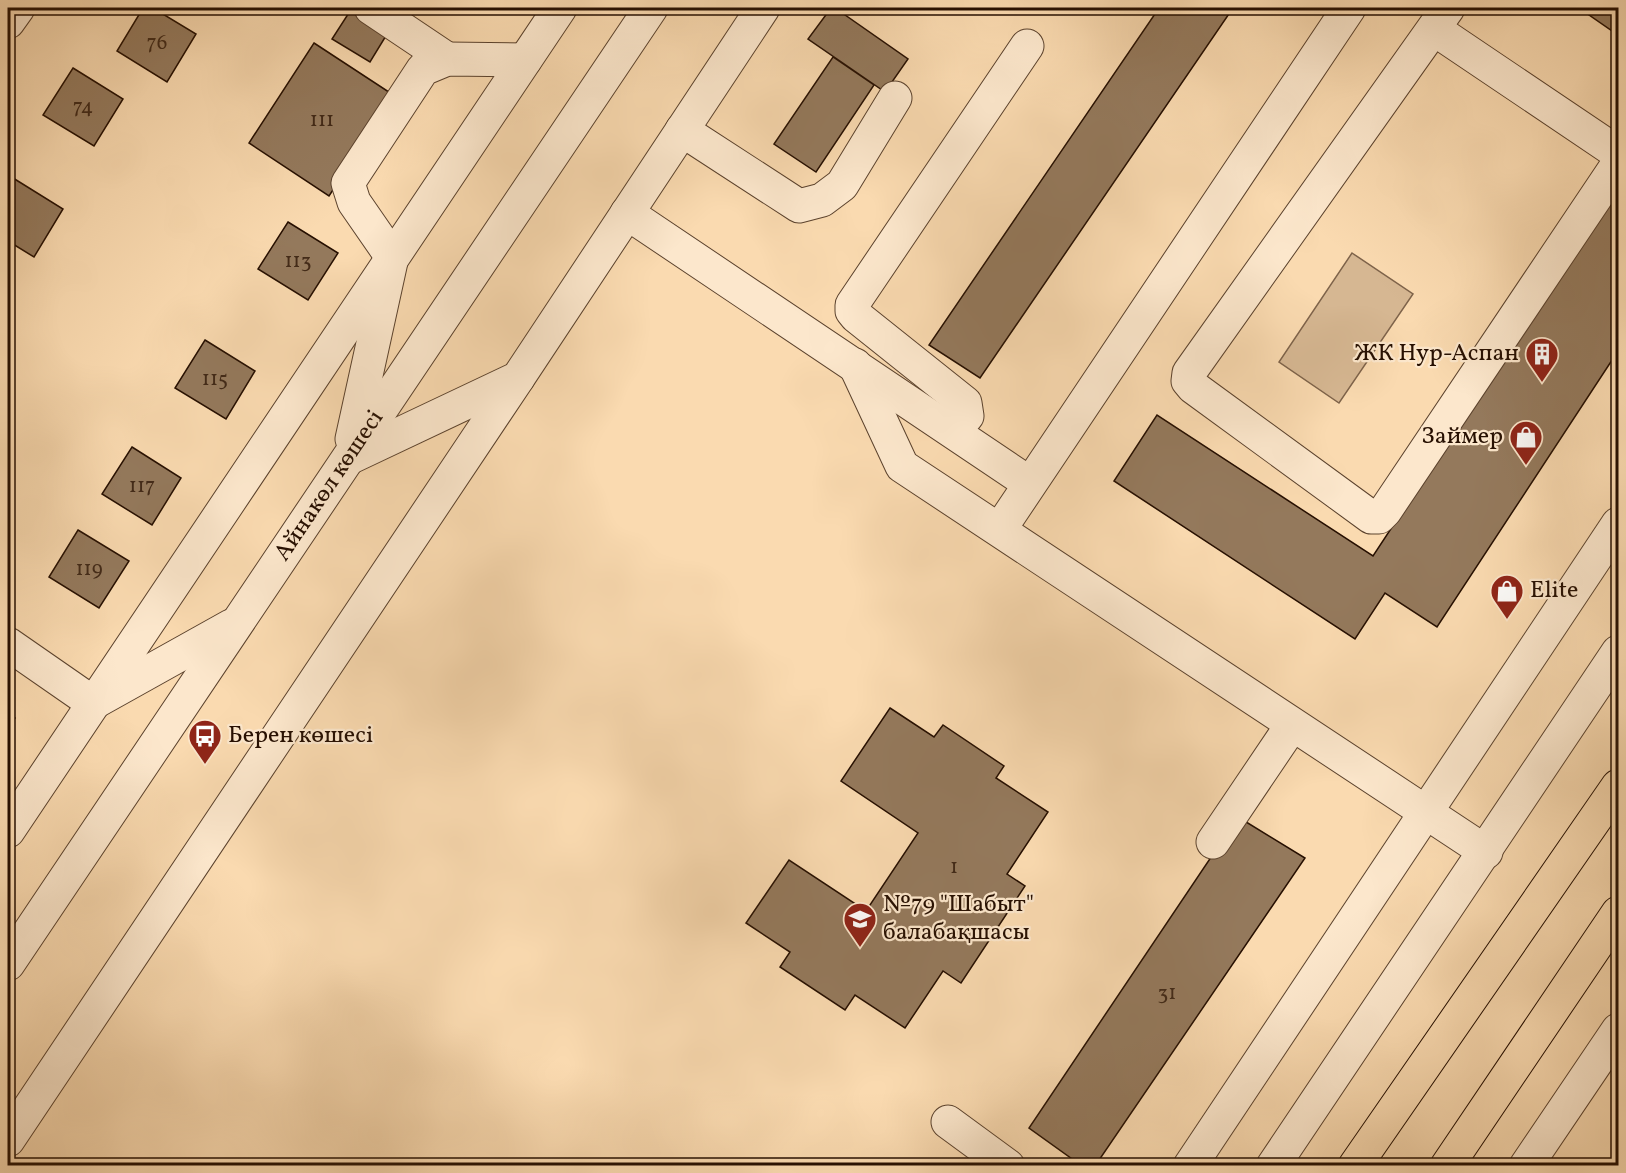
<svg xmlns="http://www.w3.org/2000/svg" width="1626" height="1173" font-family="Vollkorn,serif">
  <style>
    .green { fill: #d6b792; stroke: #7e634a; stroke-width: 1.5 }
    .building { fill: #94795c; stroke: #260f01; stroke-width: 1.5 }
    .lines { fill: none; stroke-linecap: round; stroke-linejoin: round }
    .minor-casing { stroke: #5b422d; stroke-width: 35 }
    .major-casing { stroke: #260f01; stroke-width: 35 }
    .minor { stroke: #fce7cc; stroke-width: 33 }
    .major { stroke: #fadab0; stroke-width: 33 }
    .labels { text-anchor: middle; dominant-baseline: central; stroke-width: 4.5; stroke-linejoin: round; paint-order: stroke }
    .number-label { font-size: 21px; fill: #422a18 }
    .poi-label { font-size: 24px; fill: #260f01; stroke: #fce7cc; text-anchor: start }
    .street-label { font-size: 24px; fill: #260f01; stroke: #fce7cc }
  </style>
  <rect width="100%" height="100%" fill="#fadab0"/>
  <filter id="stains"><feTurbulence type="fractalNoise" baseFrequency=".00333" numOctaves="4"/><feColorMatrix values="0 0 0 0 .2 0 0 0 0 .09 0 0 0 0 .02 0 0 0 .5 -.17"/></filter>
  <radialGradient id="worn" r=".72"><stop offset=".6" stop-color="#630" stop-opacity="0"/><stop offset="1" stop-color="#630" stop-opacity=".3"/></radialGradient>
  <path class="green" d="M1352,253L1413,294L1339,403L1279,362Z"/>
  <path class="building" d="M143,8H153L196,34L167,82L117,51Z
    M352,8H361L392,26L370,62L332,39Z
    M831,8H835L908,59L885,92L808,39Z
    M1159,8H1233L980,378L929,345Z
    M1579,8H1618V35Z
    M314,43L395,96L329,196L249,143Z
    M833,57L874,85L816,172L774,144Z
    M73,68L123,99L94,146L43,115Z
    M13,178L63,209L34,257L8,241V188Z
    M1618,184V351L1437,627L1385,593L1355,639L1114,481L1157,415L1373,556Z
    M288,222L338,253L308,300L258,269Z
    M205,340L255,371L226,419L175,388Z
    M132,447L181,478L152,525L102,494Z
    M78,530L129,561L99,608L49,577Z
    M890,708L934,737L943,725L1004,766L996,778L1048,812L1007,874L1025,886L961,983L943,971L905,1028L855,995L845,1010L780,967L790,952L746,923L789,860L866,911L918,833L841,781Z
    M8,713L15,718L8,730Z
    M1238,817L1305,858L1095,1166H1082L1029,1128Z"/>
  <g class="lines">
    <defs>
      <g id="minor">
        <path d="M371,8L447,59"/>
        <path d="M1448,8L1189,373L1188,381L1193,387L1371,517H1379L1385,511L1618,164"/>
        <path d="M8,22L18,8"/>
        <path d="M1434,29L1618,153"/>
        <path d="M682,130L799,206L822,200L842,185L895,98"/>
        <path d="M627,213L1029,483"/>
        <path d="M855,365L902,466L1486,852"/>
        <path d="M949,427L960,424L967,416L965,403L856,316L852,311V305L1027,46"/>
        <path d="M352,439L392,257L354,202L348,183L423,69L447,59L525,60"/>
        <path d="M349,458L518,378L763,8"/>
        <path d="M1000,529L1349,8"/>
        <path d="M8,644L93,703L231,626"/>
        <path d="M8,831L560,8"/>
        <path d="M1213,842L1292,725"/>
        <path id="s1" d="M8,964L651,8"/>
        <path d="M948,1122L1008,1166"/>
        <path d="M8,1140L518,378"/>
        <path d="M1190,1166L1618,524"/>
        <path d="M1273,1166L1618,652"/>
        <path d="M1526,1166L1618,1030"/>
      </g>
      <path id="major" d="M1355,1166L1618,786
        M1447,1166L1618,913"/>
    </defs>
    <use href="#minor" class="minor-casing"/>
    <use href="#major" class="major-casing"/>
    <use href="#minor" class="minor"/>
    <use href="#major" class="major"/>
  </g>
  <defs>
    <symbol id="building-pin" viewBox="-11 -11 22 30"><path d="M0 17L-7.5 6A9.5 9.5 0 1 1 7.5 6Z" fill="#8f2418" stroke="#fce7cc"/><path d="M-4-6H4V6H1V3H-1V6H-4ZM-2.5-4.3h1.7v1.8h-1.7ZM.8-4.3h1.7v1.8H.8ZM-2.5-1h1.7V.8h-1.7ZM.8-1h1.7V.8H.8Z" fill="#fff"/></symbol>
    <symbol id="shop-pin" viewBox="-11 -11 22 30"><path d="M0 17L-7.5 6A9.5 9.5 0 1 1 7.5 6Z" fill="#8f2418" stroke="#fce7cc"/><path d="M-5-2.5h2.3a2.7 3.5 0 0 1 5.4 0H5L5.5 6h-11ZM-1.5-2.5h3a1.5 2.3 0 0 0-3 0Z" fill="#fff"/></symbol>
    <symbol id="bus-pin" viewBox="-11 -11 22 30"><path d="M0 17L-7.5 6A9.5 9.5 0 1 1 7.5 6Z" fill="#8f2418" stroke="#fce7cc"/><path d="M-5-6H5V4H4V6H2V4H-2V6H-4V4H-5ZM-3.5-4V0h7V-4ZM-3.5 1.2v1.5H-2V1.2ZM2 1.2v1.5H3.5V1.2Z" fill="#fff"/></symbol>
    <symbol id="school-pin" viewBox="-11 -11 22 30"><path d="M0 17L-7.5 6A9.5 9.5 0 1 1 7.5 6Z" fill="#8f2418" stroke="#fce7cc"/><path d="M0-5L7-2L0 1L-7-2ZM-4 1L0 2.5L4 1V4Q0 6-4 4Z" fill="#fff"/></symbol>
  </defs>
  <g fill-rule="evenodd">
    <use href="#building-pin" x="1523" y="335" width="38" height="52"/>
    <use href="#shop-pin" x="1507" y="418" width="38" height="52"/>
    <use href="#shop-pin" x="1488" y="572" width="38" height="52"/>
    <use href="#bus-pin" x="186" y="717" width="38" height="52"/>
    <use href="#school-pin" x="841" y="900" width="38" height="52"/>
  </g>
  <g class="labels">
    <g class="number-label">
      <text x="157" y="43">76</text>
      <text x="83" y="107">74</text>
      <text x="322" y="120">111</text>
      <text x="298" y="261">113</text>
      <text x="215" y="379">115</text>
      <text x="142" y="486">117</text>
      <text x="89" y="569">119</text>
      <text x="954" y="867">1</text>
      <text x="1167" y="993">31</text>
    </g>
    <g class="poi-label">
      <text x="1519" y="354" text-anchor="end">ЖК Нур-Аспан</text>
      <text x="1503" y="437" text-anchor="end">Займер</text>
      <text x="1530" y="591">Elite</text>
      <text x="228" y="736">Берен көшесі</text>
      <text x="883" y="905">№79 "Шабыт"<tspan x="883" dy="28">балабақшасы</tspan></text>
    </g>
    <g class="street-label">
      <text stroke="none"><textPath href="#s1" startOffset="576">Айнакөл көшесі</textPath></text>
    </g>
  </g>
  <rect width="1626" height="1173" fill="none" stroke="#fadab0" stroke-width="30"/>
  <rect x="9" y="9" width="1608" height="1155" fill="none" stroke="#260f01" stroke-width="3"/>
  <rect x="15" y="15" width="1596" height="1143" fill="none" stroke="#260f01" stroke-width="1.5"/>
  <rect width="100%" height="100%" filter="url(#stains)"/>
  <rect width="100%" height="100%" fill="url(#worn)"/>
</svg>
